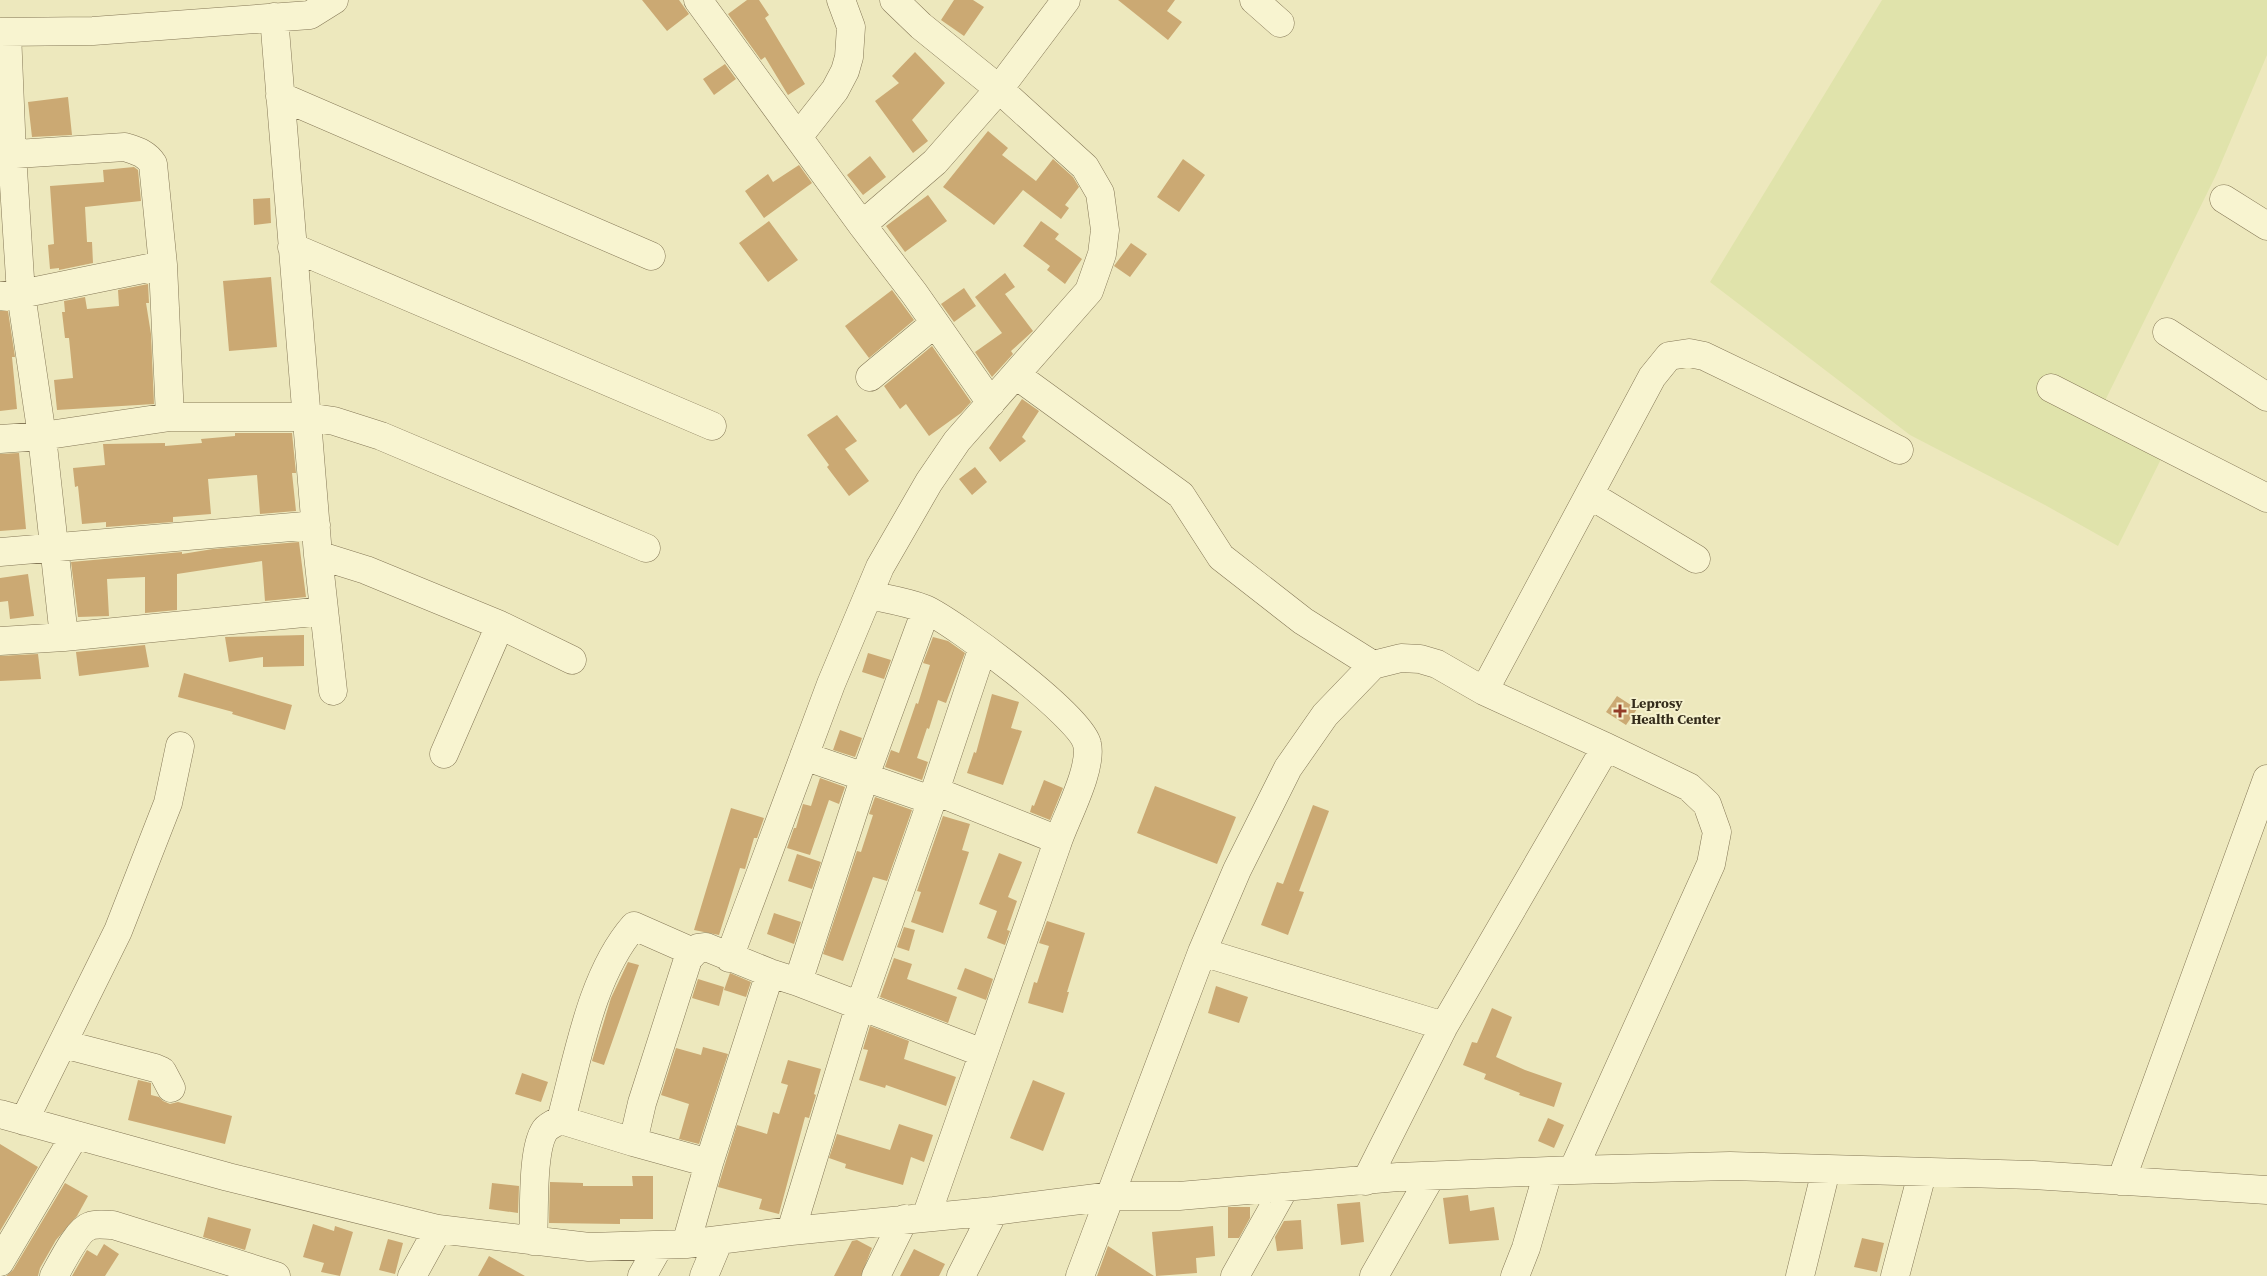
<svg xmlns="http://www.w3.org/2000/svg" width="2267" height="1276" font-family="'Source Serif 4',serif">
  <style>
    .farmland { fill: #e0e3ab }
    .building { fill: #cba973 }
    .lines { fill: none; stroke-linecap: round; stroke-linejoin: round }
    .minor-casing { stroke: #857857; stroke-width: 29 }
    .minor { stroke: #f8f4d0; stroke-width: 28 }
    .poi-dot { fill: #933c27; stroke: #f5f1cd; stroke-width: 2 }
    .labels { text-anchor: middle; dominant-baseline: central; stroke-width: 4; stroke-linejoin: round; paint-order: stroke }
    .poi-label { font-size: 14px; font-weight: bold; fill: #342c1b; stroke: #f5f1cd; text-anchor: start }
  </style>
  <rect width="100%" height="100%" fill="#ede8bd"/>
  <path class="farmland" d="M1882,0H2267V55L2216,175L2099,413L2164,453L2118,546L2045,505L1910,435L1710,282Z"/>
  <path class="building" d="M642,0H679L689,14L667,31Z
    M747,0H759L769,15L765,18L805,84L788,95L765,57L761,60L728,14Z
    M954,0H973L984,7L964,36L941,20Z
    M1118,0H1175L1167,11L1182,22L1168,40Z
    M915,52L945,83L912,120L928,141L913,153L875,101L899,83L892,76Z
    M725,64L736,79L714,95L703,79Z
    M68,97L72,135L32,137L28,102Z
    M988,131L1008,148L1002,155L1036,181L1053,159L1073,177L1079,187L1065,205L1069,208L1061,219L1023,190L994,225L943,187Z
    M870,156L886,177L863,195L847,175Z
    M1183,159L1205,175L1179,212L1157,197Z
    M799,165L812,183L764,218L745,191L768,174L773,182Z
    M134,167L138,170L141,201L85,207L87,242H92L93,263L59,270V268L50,269L48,245L54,244L50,186L104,182L103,170Z
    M928,195L947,221L905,252L886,226Z
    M270,198L271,223L254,225L253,199Z
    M769,221L798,260L768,282L739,243Z
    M1041,221L1059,234L1055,239L1082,259L1065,284L1047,270L1050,266L1023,246Z
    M1131,243L1147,254L1130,277L1114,266Z
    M1005,273L1015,287L1005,294L1033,331L1011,351L1013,354L992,377L975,352L1002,333L975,297Z
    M271,277L277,347L229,351L223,281Z
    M148,284L149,303H146L151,334L154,404L57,410L54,380L73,378L69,338H65L62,312H65L64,301L85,297L87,309L119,306L118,290Z
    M964,288L976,306L954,322L941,304Z
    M892,290L914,320L869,358L845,326Z
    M0,311H8L15,357H12L17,409L0,411Z
    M932,346L971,402L961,413L929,436L906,404L900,409L884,386Z
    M1022,399L1039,411L1022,437L1026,441L1000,462L989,448Z
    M837,415L857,441L845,449L869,481L849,496L827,467L829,465L807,435Z
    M235,433H292L296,473H292L296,511L260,514L257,475L208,479L211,514L173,517V522L106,527V522L82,524L78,486L75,487L73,468L105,465L103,444L165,443V446L202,443L201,439L235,436Z
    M19,453L26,529L0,531V454Z
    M975,467L987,482L972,495L959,479Z
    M299,542L306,597L265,601L262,561L177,574V610L145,613V577L107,579L109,616L78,617L71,562L182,552V554L213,549Z
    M28,574L34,616L10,619L8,601L0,602V578Z
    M304,635V666L263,667V657L229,662L225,637Z
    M933,637L948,641L965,653L946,703L938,700L929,729L927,728L917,758L928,762L922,780L885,767L891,750L899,753L916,703L918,704L930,665L923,663Z
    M145,645L149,667L79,676L76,652Z
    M868,653L891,660L884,679L862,672Z
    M38,654L41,679L0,681V656Z
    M184,673L292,705L285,730L232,714L233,712L178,697Z
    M992,694L1019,702L1011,728L1022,731L1003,785L967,773L974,752L976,753Z
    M1617,696L1637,709L1626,725L1606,712Z
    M840,730L862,738L855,757L833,750Z
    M820,778L845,787L839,804L829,800L810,855L787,848L794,828H796L803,804L811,806Z
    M1044,780L1063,788L1050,820L1030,812L1032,805L1034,806Z
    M1155,786L1236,817L1217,864L1137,833Z
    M875,797L912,810L887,881L873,877L843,961L823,954L857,851L861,852L873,815L869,814Z
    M1313,805L1329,811L1299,891L1304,892L1288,935L1261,925L1277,882L1283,884Z
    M731,808L764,818L757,838H754L745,869L740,868L719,935L694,930Z
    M943,816L970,824L962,850L969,852L943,933L911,922L921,892L917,891Z
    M999,853L1022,862L1008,897L1017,901L1007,930L1010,931L1005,945L987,938L997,911L979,904Z
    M797,854L821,862L812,889L788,881Z
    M774,913L801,922L794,944L767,934Z
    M1047,921L1085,933L1067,992H1069L1063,1013L1028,1003L1034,982L1037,983L1049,946L1039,943Z
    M904,927L915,930L909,951L897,947Z
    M894,958L912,964L907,979L957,997L948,1023L880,997Z
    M628,962L639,965L604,1065L592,1061L611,998Z
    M965,968L993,979L986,1000L957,989Z
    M730,973L751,982L746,997L724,990Z
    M698,979L724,987L719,1006L692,998Z
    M1216,986L1248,997L1239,1023L1208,1013Z
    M1492,1008L1512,1017L1496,1057L1525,1070L1562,1083L1554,1107L1519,1095L1520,1093L1484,1079L1486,1074L1463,1065L1472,1042L1477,1043Z
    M870,1026L909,1041L904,1059L956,1077L946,1106L886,1085L885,1088L859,1080L868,1050L863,1049Z
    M703,1047L728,1054L699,1144L679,1139L689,1104L661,1095L676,1048L701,1055Z
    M788,1060L821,1069L814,1094L816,1095L809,1118L805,1117L779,1214L759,1209L762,1199L718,1187L737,1125L767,1134L773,1112L779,1114L788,1085L781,1083Z
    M522,1073L548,1082L541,1102L515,1094Z
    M138,1080L151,1083V1095L159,1097L163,1101L170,1104L178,1102L232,1116L225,1144L128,1120Z
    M1033,1080L1065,1093L1043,1151L1010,1138Z
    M1548,1118L1564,1125L1554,1148L1538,1141Z
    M899,1124L933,1135L924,1162L911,1157L903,1185L845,1168L846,1164L829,1158L837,1134L890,1150Z
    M0,1144L38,1167L0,1231Z
    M632,1176H653V1219H620V1224L549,1223L550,1182L583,1183V1186H633Z
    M65,1183L88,1196L77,1216L56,1240L40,1268L38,1276H6L13,1270Z
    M492,1183L519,1186L518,1213L489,1209Z
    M1468,1195L1470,1211L1494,1207L1499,1240L1449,1244L1443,1198Z
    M1360,1202L1364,1242L1341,1245L1337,1204Z
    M1228,1207H1250V1218L1239,1238H1228Z
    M208,1217L251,1229L245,1250L203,1237Z
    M1301,1220L1303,1249L1277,1251L1275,1237L1284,1221Z
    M313,1224L334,1231L335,1226L353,1232L340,1276L321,1272L324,1263L303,1257Z
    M1213,1226L1215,1256L1196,1258L1197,1273L1156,1276L1152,1232Z
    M1862,1238L1884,1243L1877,1272L1854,1267Z
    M388,1239L403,1243L395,1274L379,1270Z
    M857,1240L872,1248L861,1276H834L852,1241Z
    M104,1244L119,1254L105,1276H72L87,1250L97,1256Z
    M1108,1246L1154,1276H1097Z
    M914,1249L945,1264L939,1276H900Z
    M489,1256L525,1276H478Z"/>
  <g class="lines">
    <defs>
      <path id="minor" d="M698,0L862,225L914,293L991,403
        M1254,0L1280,23
        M274,17L318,555L333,691
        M0,32L93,31L310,15L334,0
        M7,32L12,154L21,294L42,436L64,637
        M280,96L651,256
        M798,137L835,90L845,71L849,57L851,27L841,0
        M0,155L125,147C137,151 146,153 153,164L163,265L170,417
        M2224,199L2267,226
        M862,225L935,162L999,89L1066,0
        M292,247L712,426
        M0,296L21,294L163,265
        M2167,332L2267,397
        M1016,375L1181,495L1221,557L1303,621L1373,665
        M870,377L935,323
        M2051,388L2267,498
        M0,439L42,436L170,417H307L334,421L381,436L646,548
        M1590,495L1696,559
        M0,552L316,525
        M318,555L366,570L500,625L572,660
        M869,595C887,599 907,602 925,609C954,622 1081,716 1087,744C1093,769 1065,819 1057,844C1014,968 969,1093 926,1217
        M0,641L64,637L324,611
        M1484,691L1652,377L1669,356L1689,353L1704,356L1899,450
        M444,754L500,625
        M804,756L931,800
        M935,791L1058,840
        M1202,952L1444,1026
        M729,958L831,684L880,567L929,482L957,441L1089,291L1102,254L1105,230L1100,193L1085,167L999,89L921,26L894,0
        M798,982L865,776L926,610
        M63,1044L155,1068L162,1071L171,1088
        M0,1114L228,1177L438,1229L589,1247L686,1244L791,1231L994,1211L1112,1196H1179L1398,1177L1573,1170L1730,1166L2033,1175L2267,1190
        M561,1120C578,1058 591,975 634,926L693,952
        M24,1121L118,931L168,803L180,746
        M709,1163L633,1142L642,1103L688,959L698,948L706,947L770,973L798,982L983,1053
        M1366,1181L1444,1026L1606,747
        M2121,1181L2267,779
        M791,1231L860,1005L935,791L983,647
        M533,1241C535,1215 531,1150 545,1130C549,1125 555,1123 561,1120L633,1142
        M686,1244L709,1163L770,973
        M0,1262L75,1135
        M54,1276C61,1264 77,1230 90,1226C97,1223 106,1225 113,1225L276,1276
        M412,1276L438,1229
        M642,1276L659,1246
        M704,1276L719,1240
        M876,1276L904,1219
        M961,1276L994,1211
        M1080,1276L1202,952L1237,870L1288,768L1325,715L1373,665L1401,658L1420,659L1437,664L1484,691L1606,747L1689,787L1707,804L1717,832L1711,864L1573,1170
        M1235,1276L1285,1187
        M1374,1276L1431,1176
        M1515,1276L1526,1248L1548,1172
        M1800,1276L1826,1170
        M1895,1276L1922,1174"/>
    </defs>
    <use href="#minor" class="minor-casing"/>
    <use href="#minor" class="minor"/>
  </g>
  <path class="poi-dot" d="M1617.5 703.5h5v5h5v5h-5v5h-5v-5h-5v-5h5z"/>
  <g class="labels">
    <g class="poi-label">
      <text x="1631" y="703">Leprosy<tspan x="1631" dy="16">Health Center</tspan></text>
    </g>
  </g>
</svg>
